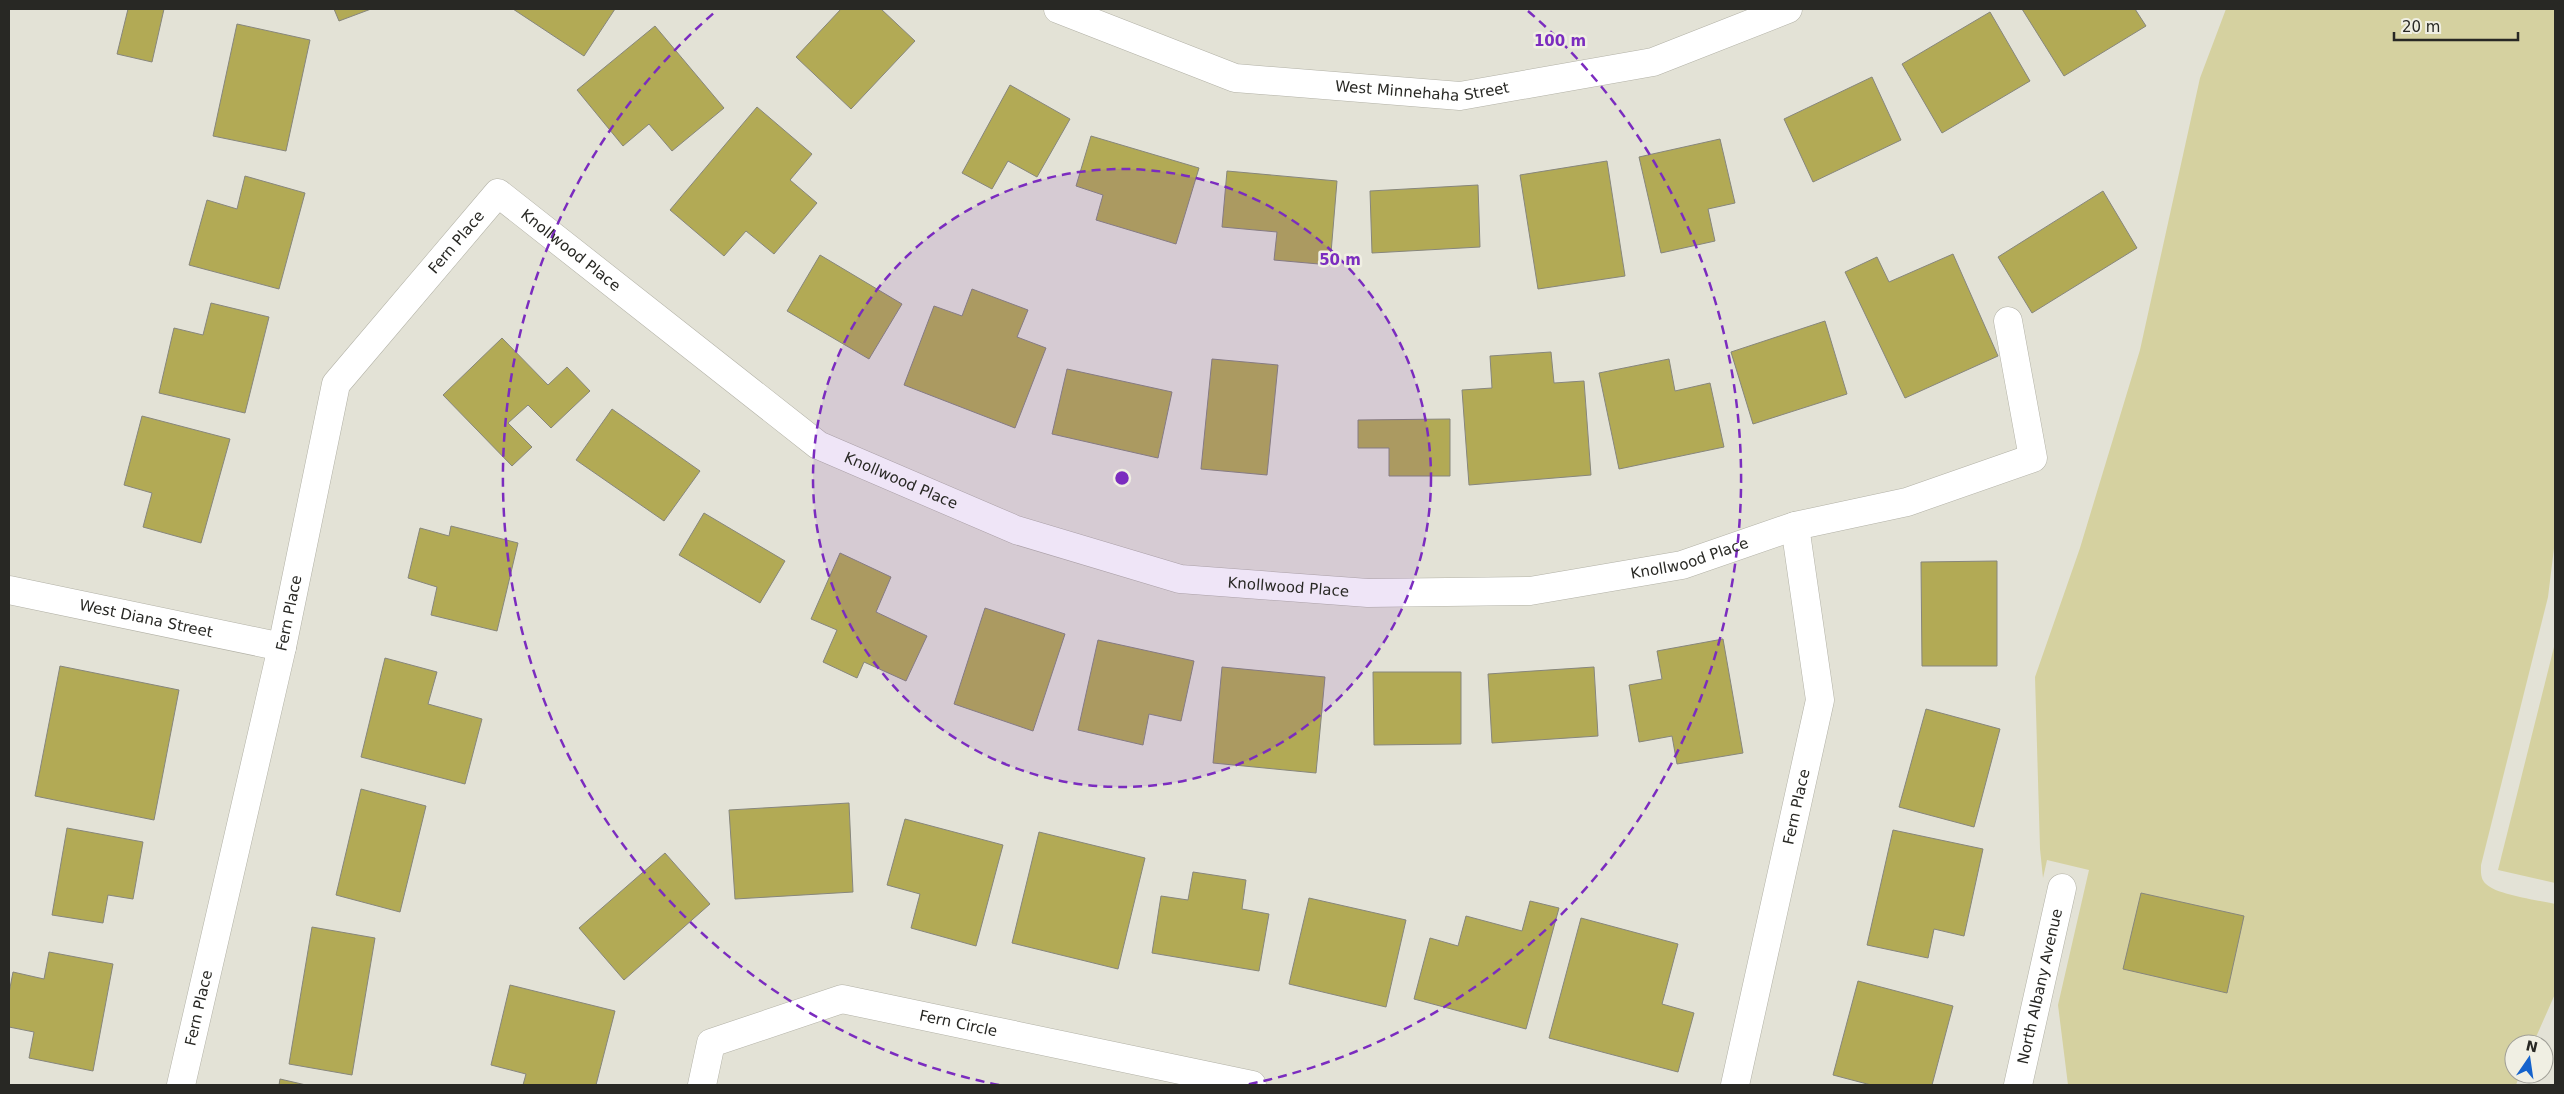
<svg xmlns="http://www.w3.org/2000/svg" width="2564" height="1094" font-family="'DejaVu Sans',sans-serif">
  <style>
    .green { fill: #d5d1a0 }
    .building { fill: #b2aa55; stroke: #87867c }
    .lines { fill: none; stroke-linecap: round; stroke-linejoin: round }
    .street-casing { stroke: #b2b1a6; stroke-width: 29 }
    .street { stroke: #fff; stroke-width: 28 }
    .ring { fill: none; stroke: #7b2cbf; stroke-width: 2.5; stroke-dasharray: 9 6 }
    .labels { text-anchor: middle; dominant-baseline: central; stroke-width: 5; stroke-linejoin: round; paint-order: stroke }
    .street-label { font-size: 15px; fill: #282824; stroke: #f0efe3 }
    .centre { fill: #7b2cbf; stroke: #f0efe3; stroke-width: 2.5 }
    .ring-label { font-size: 15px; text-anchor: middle; font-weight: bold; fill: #7b2cbf; stroke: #f0efe3; stroke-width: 5; stroke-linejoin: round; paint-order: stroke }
  </style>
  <rect width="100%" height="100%" fill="#e3e2d6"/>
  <path class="green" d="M2226,9H2555V540L2548,597L2481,865C2481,871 2480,879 2486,884C2497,895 2538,900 2555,904V994L2533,1044H2514V1074H2520L2516,1085H2068L2058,1005L2089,870L2047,860L2043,878L2040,849L2035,677L2080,548L2140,350L2200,78Z
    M2555,643V883L2498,870Z"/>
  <path class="building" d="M128,9H164L152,62L117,54Z
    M334,9H371L339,21Z
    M513,9H615L584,56Z
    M841,9H881L915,41L851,109L796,57Z
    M2022,9H2135L2146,26L2064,76Z
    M1990,12L2030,81L1942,133L1902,64Z
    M237,24L310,40L286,151L213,136Z
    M655,26L724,108L672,151L649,124L623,146L577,90Z
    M1872,77L1901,140L1813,182L1784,119Z
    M1010,85L1070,119L1037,177L1008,161L992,189L962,173Z
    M757,107L812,154L790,180L817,203L774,254L746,231L724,256L670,210Z
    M1091,136L1199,168L1176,244L1096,220L1103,195L1076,186Z
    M1720,139L1735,203L1708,209L1715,241L1661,253L1639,157Z
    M1607,161L1625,276L1538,289L1520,175Z
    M1227,171L1337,181L1330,265L1274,260L1277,232L1222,227Z
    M245,176L305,193L279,289L189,265L207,200L237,209Z
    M1478,185L1480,247L1372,253L1370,191Z
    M2103,191L2137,248L2032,313L1998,257Z
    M1953,254L1998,356L1905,398L1845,272L1877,257L1889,282Z
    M820,255L902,304L869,359L787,311Z
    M972,289L1028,310L1017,337L1046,348L1015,428L904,385L934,306L962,316Z
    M211,303L269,317L245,413L159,393L174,328L203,335Z
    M1825,321L1847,394L1753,424L1731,352Z
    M502,338L548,385L567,367L590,391L551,428L528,405L508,423L532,447L512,466L443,395Z
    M1551,352L1554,383L1584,381L1591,475L1469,485L1462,390L1492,388L1490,356Z
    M1212,359L1278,365L1267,475L1201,469Z
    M1669,359L1675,391L1710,383L1724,447L1619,469L1599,373Z
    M1067,369L1172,392L1158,458L1052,434Z
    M612,409L700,471L664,521L576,460Z
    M142,416L230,439L201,543L143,527L152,493L124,485Z
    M1450,419V476H1389V448H1358V420Z
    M704,513L785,561L760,603L679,555Z
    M451,526L518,543L497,631L431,615L437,587L408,578L420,528L449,536Z
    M840,553L891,577L876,612L927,636L906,681L864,662L857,678L823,662L837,630L811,619Z
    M1997,561V666H1922L1921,562Z
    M985,608L1065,634L1033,731L954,704Z
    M1723,639L1743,753L1677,764L1672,736L1639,742L1629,685L1662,679L1657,651Z
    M1098,640L1194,661L1181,721L1149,714L1143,745L1078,730Z
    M385,658L437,672L428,704L482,719L465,784L361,757Z
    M60,666L179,690L154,820L35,796Z
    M1222,667L1325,677L1316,773L1213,763Z
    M1594,667L1598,736L1492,743L1488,674Z
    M1373,672H1461V744L1374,745Z
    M1926,709L2000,729L1974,827L1899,807Z
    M361,789L426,806L400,912L336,895Z
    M849,803L853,892L735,899L729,810Z
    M905,819L1003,845L976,946L911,928L920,894L887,885Z
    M67,828L143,842L133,899L108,895L103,923L52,915Z
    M1893,830L1983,849L1964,936L1934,929L1928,958L1867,945Z
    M1039,832L1145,858L1118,969L1012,943Z
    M665,853L710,904L624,980L579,928Z
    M1193,872L1246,880L1242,909L1269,914L1259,971L1152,953L1161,896L1188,900Z
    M2141,893L2244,916L2227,993L2123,969Z
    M1309,898L1406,920L1386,1007L1289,984Z
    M1530,901L1559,908L1526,1029L1414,999L1430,938L1458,946L1466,916L1522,931Z
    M1581,918L1678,944L1662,1004L1694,1013L1678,1072L1549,1038Z
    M312,927L375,938L352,1075L289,1064Z
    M49,952L113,964L93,1071L29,1058L34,1032L9,1027V993L13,972L44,979Z
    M1858,981L1953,1006L1932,1085H1871L1833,1075Z
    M510,985L615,1011L596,1085H523L526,1074L491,1065Z
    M280,1079L306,1085H279Z"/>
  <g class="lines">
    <defs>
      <g id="street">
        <path id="s1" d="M1058,9L1235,78L1460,96L1653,62L1788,9"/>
        <path id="s2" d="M9,590L282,647"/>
        <path id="s3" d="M181,1085L282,647L336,384L498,193L818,445L1016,530L1180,579L1368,593L1530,591L1682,565L1795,526L1907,502L2033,458L2008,321"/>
        <path id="s4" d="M702,1085L711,1043L842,999L1252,1085"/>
        <path id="s5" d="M1735,1085L1820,700L1795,526"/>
        <path id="s6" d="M2018,1085L2062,888"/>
      </g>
    </defs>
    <use href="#street" class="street-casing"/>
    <use href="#street" class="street"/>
  </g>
  <circle cx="1122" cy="478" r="309" fill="#7b2cbf" fill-opacity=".12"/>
  <g class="ring">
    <circle cx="1122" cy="478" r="309"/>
    <path d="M999 1085A619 619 0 0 1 716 11M1528 11A619 619 0 0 1 1245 1085"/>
  </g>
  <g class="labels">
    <g class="street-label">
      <text stroke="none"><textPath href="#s1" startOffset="378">West Minnehaha Street</textPath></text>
      <text stroke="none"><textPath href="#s3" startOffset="904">Fern Place</textPath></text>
      <text stroke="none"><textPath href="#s3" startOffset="1061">Knollwood Place</textPath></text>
      <text stroke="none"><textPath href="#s3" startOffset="1466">Knollwood Place</textPath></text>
      <text stroke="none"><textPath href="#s3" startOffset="2276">Knollwood Place</textPath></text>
      <text stroke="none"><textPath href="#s3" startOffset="1871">Knollwood Place</textPath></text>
      <text stroke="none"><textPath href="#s3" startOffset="484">Fern Place</textPath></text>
      <text stroke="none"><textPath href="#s2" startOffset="140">West Diana Street</textPath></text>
      <text stroke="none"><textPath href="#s5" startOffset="285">Fern Place</textPath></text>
      <text stroke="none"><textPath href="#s6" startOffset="101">North Albany Avenue</textPath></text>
      <text stroke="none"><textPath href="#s3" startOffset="79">Fern Place</textPath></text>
      <text stroke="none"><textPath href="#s4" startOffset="300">Fern Circle</textPath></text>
    </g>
  </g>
  <circle cx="1122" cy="478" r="8" class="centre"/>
  <g class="ring-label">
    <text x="1560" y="46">100 m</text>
    <text x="1340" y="265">50 m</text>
  </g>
  <rect width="2564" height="1094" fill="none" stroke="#282824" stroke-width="20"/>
  <g transform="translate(2529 1059) rotate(13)"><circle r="24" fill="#f0efe3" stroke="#a09f97"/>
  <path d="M0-4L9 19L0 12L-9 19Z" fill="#1462cc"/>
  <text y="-8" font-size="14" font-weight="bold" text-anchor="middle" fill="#282824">N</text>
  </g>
  <path d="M2394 32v8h124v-8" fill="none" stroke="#282824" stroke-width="2.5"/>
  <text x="2402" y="32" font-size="15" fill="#282824" stroke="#f0efe3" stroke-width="4" paint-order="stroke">20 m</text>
</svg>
